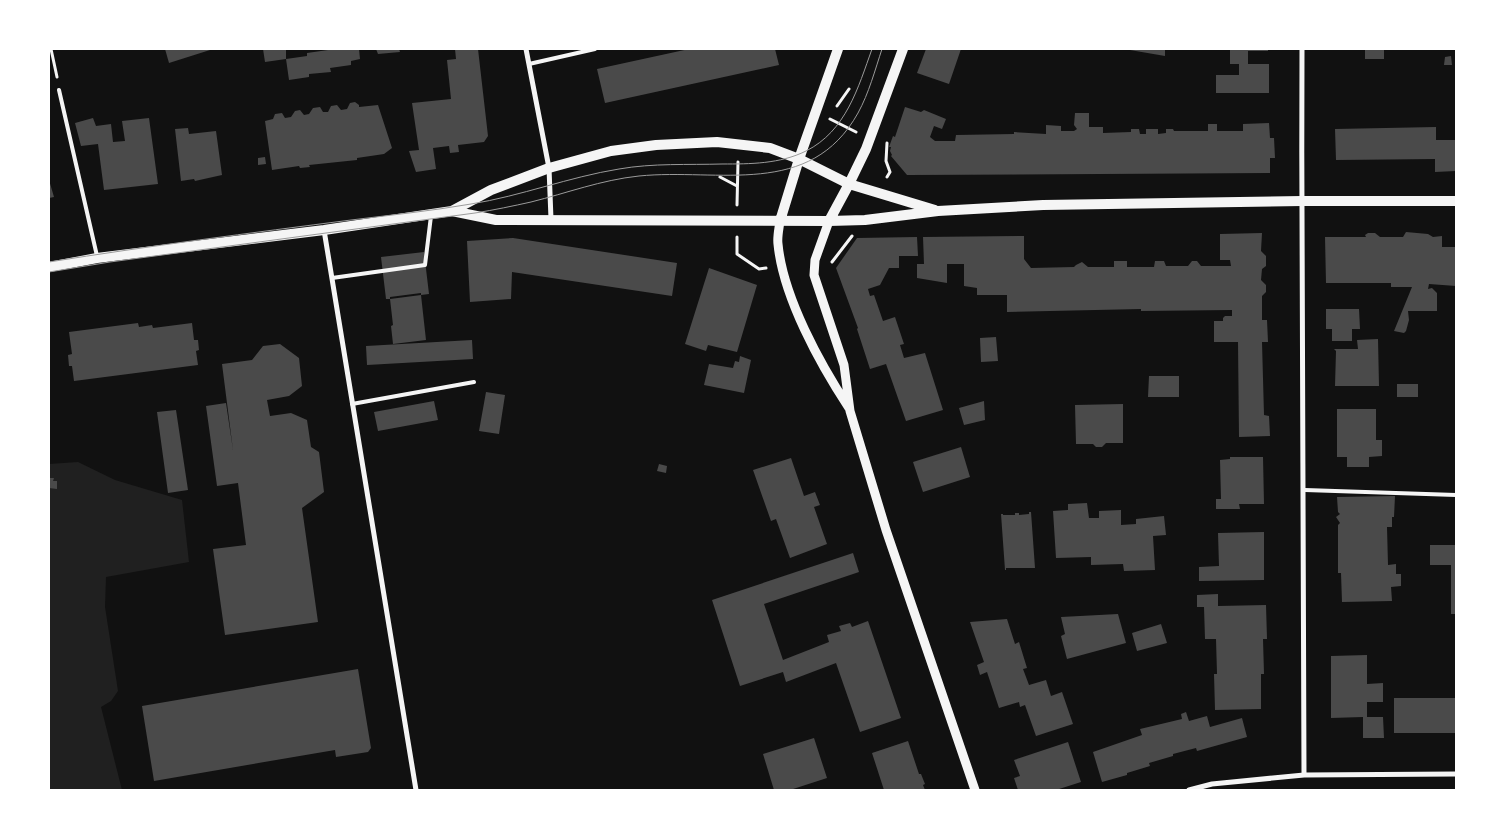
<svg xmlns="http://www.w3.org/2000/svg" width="1505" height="839" font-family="'Exo 2',sans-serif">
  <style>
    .green { fill: #202020 }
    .building { fill: #4a4a4a }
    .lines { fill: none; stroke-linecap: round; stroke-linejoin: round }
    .path { stroke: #f5f5f5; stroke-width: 3 }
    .service { stroke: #f5f5f5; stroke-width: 4 }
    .minor { stroke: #f5f5f5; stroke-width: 5 }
    .tertiary { stroke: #f5f5f5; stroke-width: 9 }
    .secondary { stroke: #f5f5f5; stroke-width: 10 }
    .tram { stroke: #9a9a9a; stroke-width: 1 }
  </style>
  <rect width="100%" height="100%" fill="#111"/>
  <path class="green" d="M78,462L115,480L182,500L189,562L106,577L105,607L118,691L111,701L101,707L122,790H49V464Z"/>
  <path class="building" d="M165,49H210V50L169,63Z
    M263,49H286V59L265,62Z
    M328,49H359L360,59L351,61V65L330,68L331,72L309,74V77L289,80L286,59L307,56V53L328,50Z
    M376,49H399L400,52L378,54Z
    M455,49H478L488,136L484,142L458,145L459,152L450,153L449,146L433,148L436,169L416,172L409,151L419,150L412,103L451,99L447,60L456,59Z
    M689,49H775L779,65L605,103L597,69Z
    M926,49H961L949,84L917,73Z
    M1130,49H1165V56L1130,50Z
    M1230,49H1268V51H1248V64H1269V93H1216V75H1239V64H1230Z
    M1365,49H1384V59H1365Z
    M1451,56L1452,65H1444L1445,57Z
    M355,102L359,105V107L378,105L392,148L384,154L357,158V160L309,165L310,167L300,168L299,166L272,170L265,121L273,119L275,114L282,113L285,118L291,117L295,111L300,110L304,115L309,114L313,108L320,107L323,112H328L331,106L337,105L341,110L347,109L350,103Z
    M905,107L921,112L924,110L946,119L942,129L934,126L930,137L935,141H955L956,135L1014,134V132L1046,134V125L1061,126V131H1074L1077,129L1074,125L1075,113H1089V127H1103V133L1131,132V129H1139L1140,134H1146V129H1158V134L1166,133V129H1173L1174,131H1208V124H1217V131H1243V124L1269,123L1270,138H1274L1275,158H1270V173L907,175L891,156L892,155L890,151L891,147H889L893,136L895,137Z
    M93,118L96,126L111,124L113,142L125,141L122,121L149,118L158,184L104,190L98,144L81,146L75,123Z
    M1436,127V140H1456V171L1435,172V159L1336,160L1335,129Z
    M188,128L189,134L216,131L222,175L195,181L194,179L181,181L175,129Z
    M265,157L266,164L258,165V158Z
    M49,180L54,197L49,198Z
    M1406,232L1428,234L1433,237L1442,236V247H1456V286L1429,284L1428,289L1432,288L1437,293V311H1408L1409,320L1406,331L1404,333L1394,331L1412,287H1391V283H1326L1325,237H1366L1365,235L1368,233H1375L1380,237H1403Z
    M1262,233L1261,251L1266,256V266L1262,269L1261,280L1266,285V292L1262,296V320H1267L1268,342H1262L1264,415L1269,416L1270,436L1239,437L1238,342H1214V321H1223V318L1225,316H1232V310L1141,311V309L1007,312V295H977V288L964,286V264H947V283L917,278V264H924L923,237L1024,236V259L1031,268L1074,267L1076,265L1082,262L1088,267H1114V261H1127V267H1154L1155,261H1164L1166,266H1188L1192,261H1197L1201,266H1231L1230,260H1220V234Z
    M917,237L918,256H899V268H889L880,285L868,289L870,296L874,295L883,321L895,317L904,344L900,345L904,358L925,353L943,410L906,421L886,364L870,369L857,329L858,328L836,268L857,238Z
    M513,238L677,263L672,296L512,272L511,299L470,302L467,241Z
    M424,252L429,294L421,295V293L390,297V299H386L381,257Z
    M709,268L757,285L737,352L708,345L706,351L685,344Z
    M421,295L426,340L393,344L391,326L393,325L390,299Z
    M1326,309H1359L1360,329H1352V341H1332V329H1326Z
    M138,323L139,327L152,325L153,328L192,323L194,340H198L199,350L196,351L198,365L74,381L72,366H69L68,355L72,354L69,332Z
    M996,337L998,361L981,362L980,338Z
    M1378,339L1379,386H1335L1336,351L1334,349H1358L1357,340Z
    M472,340L473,359L367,365L366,346Z
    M280,344L299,358L302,386L289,396L267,400L270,416L291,413L307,420L311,447L319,452L324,492L302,508L318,622L225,635L213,549L246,545L238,483L217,486L206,406L226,403L233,450L222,364L252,360L263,346Z
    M740,356L751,360L744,393L704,385L709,364L733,368L735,361L739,362Z
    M1149,376H1179V397H1148Z
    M1397,384H1418V397H1397Z
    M486,392L505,395L499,434L479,431Z
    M434,401L438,420L378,431L374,412Z
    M984,401L985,420L964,425L959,408Z
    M1123,404V443H1106L1102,447H1096L1093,444H1076L1075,405Z
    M1337,409H1376V440H1382V456L1369,457V467H1347V457H1337Z
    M176,410L188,490L168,493L157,412Z
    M961,447L970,477L923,492L913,462Z
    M1230,457H1263L1264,504H1239L1240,509H1216V499H1221L1220,460L1230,459Z
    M791,458L804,496L815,492L820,505L814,507L827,544L790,558L776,519L771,521L753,470Z
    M659,464L667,466L666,473L657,471Z
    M49,478H54L53,481H57V489L49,488Z
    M1395,496L1394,517H1392V527H1387L1388,565L1396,564V574H1401V586L1391,587L1392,601L1342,602L1341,573H1338V525L1340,523L1336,517L1340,514L1338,512L1337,497Z
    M1087,503L1089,518H1099V511L1121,510V525L1136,524V519L1164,516L1166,535L1153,536L1155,570L1124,571L1123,564L1091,565V557L1056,558L1053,511L1068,510V504Z
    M1029,512H1031L1035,568H1006V570H1005L1001,514H1003V515H1015V513H1019V515L1029,514Z
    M1264,532V580L1199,581V567L1219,566L1218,533Z
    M1430,545H1456V614H1451V565H1430Z
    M853,553L859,572L764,604L783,660L829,642L827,635L841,631L839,626L850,623L852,627L868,621L901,718L860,732L836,663L786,682L783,672L740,686L712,600Z
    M1218,594V606L1266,605L1267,639H1263L1264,674H1261V709L1215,710L1214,674H1217L1216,639H1205L1204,607H1197V595Z
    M1118,614L1126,643L1067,659L1061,636L1065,634L1061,617Z
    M1007,619L1015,644L1019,642L1027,668L1023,669L1029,685L1046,680L1051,696L1062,692L1073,724L1036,736L1025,705L1020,707L1019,702L999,708L987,672L980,675L977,665L984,662L970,622Z
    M1161,624L1167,643L1137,651L1132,633Z
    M1367,655V684L1383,683V702H1367V717H1383L1384,738H1363V717L1331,718V656Z
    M358,669L371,748L368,752L336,757L335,750L154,781L142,706Z
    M1394,698H1456V733H1394Z
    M1186,712L1189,721L1207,716L1210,727L1242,718L1247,737L1197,751L1196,748L1173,754V756L1149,763L1150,766L1127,773V775L1102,782L1093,752L1142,735L1140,729L1182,719L1181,714Z
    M814,738L827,778L790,790H774L763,754Z
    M908,741L919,774H921L925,784L923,785L925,790H884L872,753Z
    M1068,742L1081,782L1056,790H1018L1014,778L1020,776L1014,760Z"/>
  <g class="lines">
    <path class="path" d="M51,49L57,77
      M837,106L849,89
      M830,119L856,132
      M720,177L737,186
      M887,177L890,172L886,161L887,143
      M737,205L738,162
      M737,237V254L759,269L766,268
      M832,262L852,236"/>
    <path class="service" d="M529,64L595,49
      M59,90L97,256
      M332,278L425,265L431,216
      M352,404L474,382
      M1305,490L1456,495"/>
    <path class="minor" d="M526,49L549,168L551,219
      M1302,49C1301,291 1304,533 1304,775
      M324,230L416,790
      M1189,790L1212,784L1304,775L1456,774"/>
    <path class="tertiary" d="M780,221C779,229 777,237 778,244C783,297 820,364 849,408
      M829,221L815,260L814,275L844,365L850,411L886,530L975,790"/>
    <path class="secondary" d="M452,211L491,190L549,168L611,151L656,145L717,142L770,148L799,159L849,184L935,210
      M780,221L799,159L838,49
      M829,221L849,184L866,149L903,49
      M49,267L97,258L324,230L452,211L496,220L829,221L865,220L938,211L1043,205L1302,201H1456"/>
    <path class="tram" d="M49,262C149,246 250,233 351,220C391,215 431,211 471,204C521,196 569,177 619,169C653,163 688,165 722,164C750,164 780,164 806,151C846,131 858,88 872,49
      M49,272L110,262L475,213C494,210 513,206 531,202C567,193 601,180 639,176C719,168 810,199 858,113C869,93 875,70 882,49"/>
  </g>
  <rect width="1505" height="839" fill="none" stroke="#ffffff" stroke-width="100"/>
</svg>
